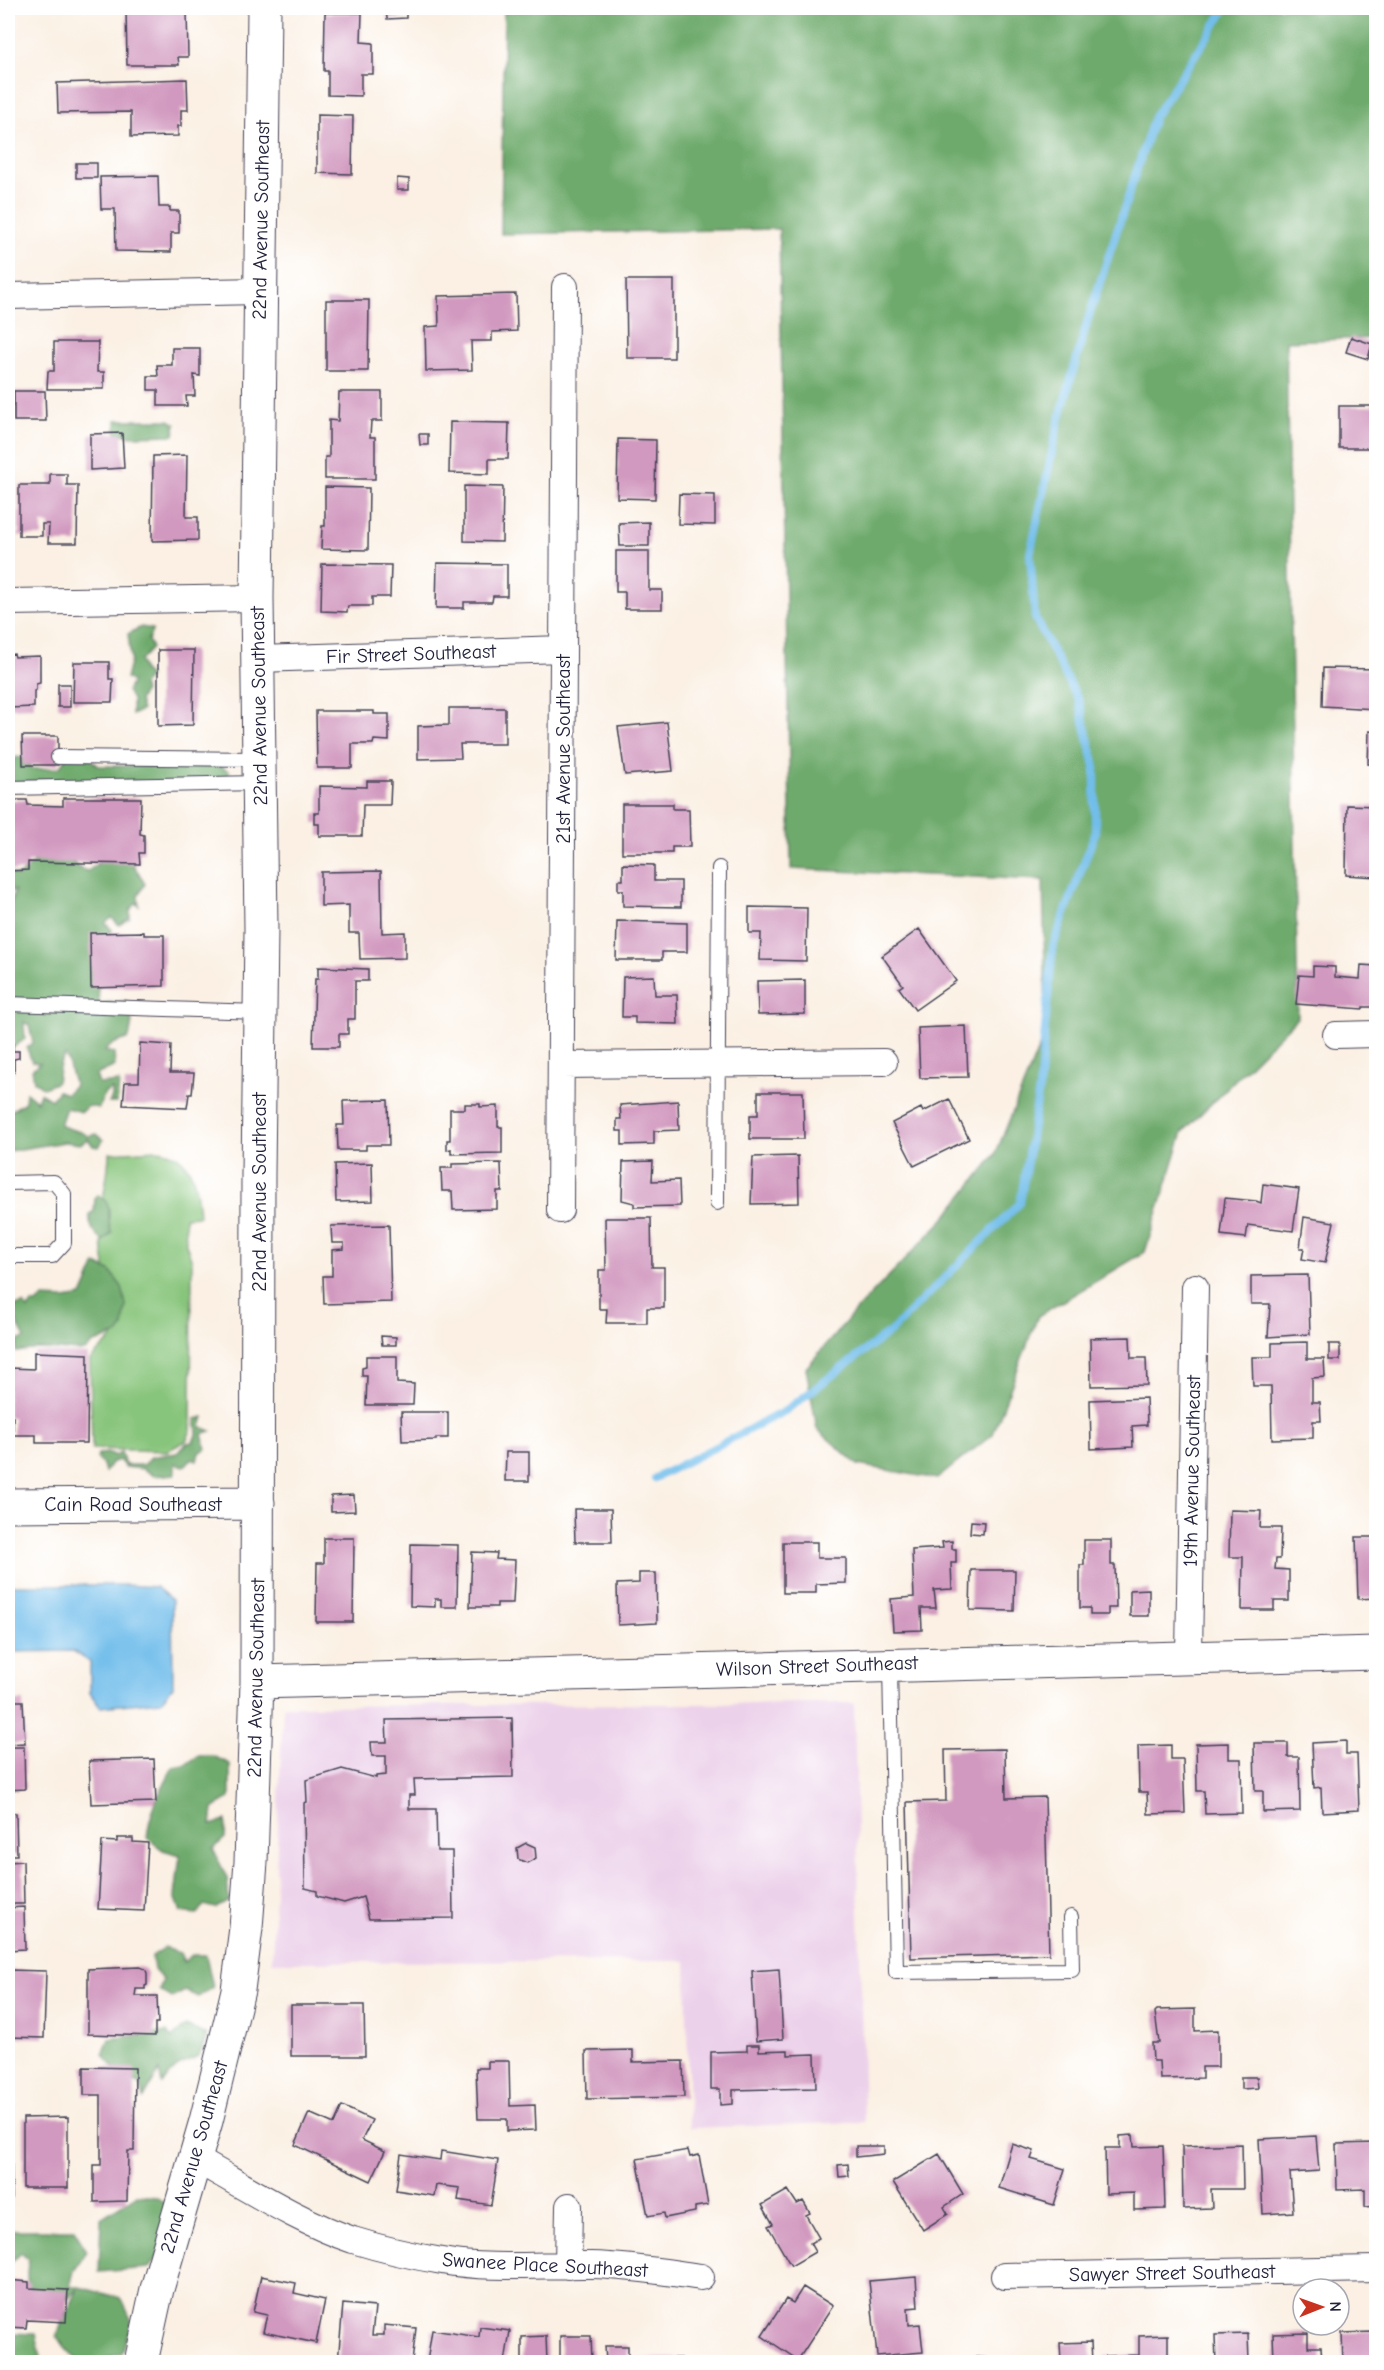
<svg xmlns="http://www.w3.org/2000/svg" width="1384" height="2370" font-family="'Comic Neue',sans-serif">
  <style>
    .built { fill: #ecd1ea }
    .green { fill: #88c57c; stroke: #55745c; stroke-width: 1.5 }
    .forest { fill: #6eaa6c; stroke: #486654; stroke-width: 1.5 }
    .water { fill: #72beeb; stroke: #4a7093; stroke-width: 1.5 }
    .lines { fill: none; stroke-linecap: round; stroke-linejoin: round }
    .stream { stroke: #72beeb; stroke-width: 8 }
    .building { fill: #d199bf }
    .service-casing { stroke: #434154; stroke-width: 16 }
    .minor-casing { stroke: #434154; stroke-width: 28 }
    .tertiary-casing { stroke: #434154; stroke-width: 35 }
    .service { stroke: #fff; stroke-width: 14 }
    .minor { stroke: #fff; stroke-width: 26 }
    .tertiary { stroke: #fff; stroke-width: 33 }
    .labels { text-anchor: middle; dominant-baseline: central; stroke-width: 4.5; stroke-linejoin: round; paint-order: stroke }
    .street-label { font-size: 20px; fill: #22223b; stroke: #fff }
  </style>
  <rect width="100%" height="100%" fill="#fff"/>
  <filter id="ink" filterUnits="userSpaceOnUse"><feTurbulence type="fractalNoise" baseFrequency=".0167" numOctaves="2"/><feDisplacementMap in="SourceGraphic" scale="12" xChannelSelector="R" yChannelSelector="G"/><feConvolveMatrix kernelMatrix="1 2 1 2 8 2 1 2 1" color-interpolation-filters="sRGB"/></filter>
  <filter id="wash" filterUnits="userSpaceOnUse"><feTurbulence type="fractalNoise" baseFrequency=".008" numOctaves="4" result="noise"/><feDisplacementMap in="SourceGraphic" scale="24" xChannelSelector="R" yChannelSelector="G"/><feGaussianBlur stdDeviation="1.35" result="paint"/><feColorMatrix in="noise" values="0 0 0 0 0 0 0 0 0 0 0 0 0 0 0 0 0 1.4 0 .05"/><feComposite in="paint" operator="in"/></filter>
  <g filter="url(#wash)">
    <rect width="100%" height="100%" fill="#fbf0e3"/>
    <path class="built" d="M854,1703L864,2122L689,2128L686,1961L272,1962L283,1706Z"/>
    <path class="green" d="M157,1150C194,1153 197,1187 199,1216L185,1217L186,1244L192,1261L191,1430L186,1441L167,1451L92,1449L90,1360L113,1337L118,1329C111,1294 101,1258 101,1222C101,1199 109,1176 109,1153Z"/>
    <path class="forest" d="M504,8H1376V338L1286,341L1298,1017L1183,1132L1145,1252L1038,1316L993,1434L937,1479L858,1465L817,1429L806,1368L857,1309L944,1219L995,1155L1046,1030L1043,880L791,869L779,229L501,234Z
      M116,420H169L176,424L174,435L131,436L116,433Z
      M141,627L153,629L148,640L152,648L140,661L144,672L149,676L143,685L145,691L139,700L142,710L132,715V700L127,691L132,682L126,678L131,660L128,634Z
      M84,750L90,759L99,766H220L230,772L223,781L68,785L63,780L8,783L9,768L16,757L27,759L32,769L59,768L71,751Z
      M43,855L68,859L81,869L88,871L101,861L129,857L145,884L138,896L139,906L136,903L130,910V918L119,925L112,918L105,923L112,930L97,975L99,1003L127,1001L132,1022L129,1038L113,1044L105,1051L114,1053L115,1066L96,1075L99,1084L119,1082L117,1103H109L112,1097V1089L105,1093L99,1108L88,1106L81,1112L66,1108L60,1125C69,1130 80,1130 88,1136L97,1134L103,1140L99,1147L93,1146L88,1139L80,1144L65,1142L8,1151V1113L25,1102L26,1092L37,1101L40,1093L51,1100L58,1091L66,1094L75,1085C70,1075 71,1066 65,1055L60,1064L57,1082L44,1088L34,1081L32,1069L40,1063L32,1062L27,1048L33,1043L29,1025L24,1022L25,1039L8,1051V911L15,890L8,892V872L18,876Z
      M98,1195C117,1207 104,1216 112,1233L103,1241C94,1234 88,1225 90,1214L94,1211L95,1197Z
      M96,1264L110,1271L122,1287L126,1305L123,1327L118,1334L92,1344L85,1351L37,1349L16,1352L17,1341L25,1338L12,1314L15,1306L23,1304L28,1309L32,1303L37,1304L43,1298L65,1299L82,1296Z
      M204,1417L201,1427L211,1431L202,1434L206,1449L199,1453L197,1461L191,1459L185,1466L175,1464V1474L154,1476L143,1469L125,1467L119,1460L111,1463L105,1472L103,1465L97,1458L98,1454L110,1453L116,1456L121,1452L125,1465H144L151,1457L177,1453L187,1443L193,1442L197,1432L195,1419Z
      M198,1756H213L230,1764V1797L213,1809L211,1825L226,1820L225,1838L213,1849L227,1878L229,1901L216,1908L204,1905L197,1914L181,1912L175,1896L180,1855L163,1850L147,1838C149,1812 161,1789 173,1767L185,1765Z
      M164,1948L180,1953L184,1962L192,1955H206L213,1988L198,1997L185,1991L172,1998L159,1990L163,1980L154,1970L152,1956Z
      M186,2026L207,2035L199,2057L178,2066L162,2084L159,2071L144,2098L141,2085L121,2075L103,2055L109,2039L167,2032L171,2038Z
      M137,2195L156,2197L188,2221L149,2268L99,2272L101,2218Z
      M8,2230H74L87,2251L74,2271L70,2287H79L121,2298L132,2321L122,2353L96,2362H79L56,2337L78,2289L62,2305L34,2299C27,2284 25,2276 29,2260L21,2253L11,2263L8,2264Z
      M8,2333L36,2334L42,2362H8Z"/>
    <path class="water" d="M8,1585H125L156,1587L172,1600L173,1687L161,1701L100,1707L90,1693V1662L73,1651L8,1652Z"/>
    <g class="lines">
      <path class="stream" d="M655,1478L785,1411L891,1331L1020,1203L1039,1089L1053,946L1095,833V766L1079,701L1035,618L1030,554L1058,424L1088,319L1154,117L1226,8"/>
    </g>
    <g id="blocks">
      <path class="building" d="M126,8H173V11H187L188,57H178L179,65H127Z
        M406,8V18L387,19L386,9Z
        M325,13H362L361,42L373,43V74H361V96L328,95V71H324Z
        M187,79L188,110H181V126H178V136L131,137V112L58,113L57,83Z
        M317,115L353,116L352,174L317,173Z
        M76,163H97V178H76Z
        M158,176L159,207H170V211H179V233H171V252L116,251L115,209H101L100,177Z
        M397,178L409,179V190H397Z
        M626,280H674V358H627Z
        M516,294L517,331L492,332V341H471L472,370L426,371L425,327L439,326L438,296Z
        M326,300H369L368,371H326Z
        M1351,337L1372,344L1368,359L1346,352Z
        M54,342H98L97,372H104V389H47L48,371H54Z
        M172,348H200V376L194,375L195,396H186L187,406H158V390H148V376H158L157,365H172Z
        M14,391H45L46,421H14Z
        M339,392H382V421H371L370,437H375V479H325V457H329V420L338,421Z
        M1376,398V448H1339V406H1372Z
        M450,422L509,423L508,459H489V474L449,473Z
        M122,433L124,468L90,470V434Z
        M419,434H428V445H420Z
        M618,439L656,440L655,499L617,498Z
        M187,455L186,517H198V540L152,541L153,456Z
        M50,474H67V485H78L77,543H48L49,524H42V536H19V485H50Z
        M464,486L503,487L502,542L464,541Z
        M325,487L369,488L368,550L321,549L322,526H325Z
        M679,494L715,495V525L678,524Z
        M649,522V546H620L619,523Z
        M616,551H649V590H662V609H625V592H616Z
        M437,563L507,564V596H493L492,602H464V608H436Z
        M322,564L391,565L390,597H372V606H348L347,612L321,611Z
        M158,650H194L193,725L158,726Z
        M14,654L15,657L40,656V683L36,684V690L34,691V707L8,708V655Z
        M74,662H109V679H113L112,702H73Z
        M1323,668L1376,669V709L1322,706Z
        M58,684H70V707H58Z
        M449,708H505V744H460L461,758L418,759V726L449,725Z
        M316,711H374V714H389V741L374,740L373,744H352V768H317Z
        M667,722L673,771L625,775L618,727Z
        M1369,731L1376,732V765L1368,764Z
        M22,736H58V765H23Z
        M367,781H391L390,805H363L362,836H319V824H314V813H319V786L367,787Z
        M63,798H141L140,834L144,835V853H139L140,864L28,862V870L8,871V800H27L28,805L63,806Z
        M622,804H673V809H689L690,847H672V853H622Z
        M1347,805L1376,806V877L1346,875Z
        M623,864L654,865V881H681V907L623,906V890H618V880H623Z
        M381,871L382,933L405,932V958L360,959L359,933H349V905L321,906V872Z
        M749,907L807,908L806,961L760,960L761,933H749Z
        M617,921L687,923V952H662V960H616Z
        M919,929L956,981L915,1010L899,988L903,985L882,956Z
        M144,932V935H164V986L91,988L90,933Z
        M1361,965L1376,966V1007H1363V1009L1296,1004L1299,975L1313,976V966L1335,967V977L1360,979Z
        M318,967L368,969V981H355V1019H348V1034H339V1047H313L315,979H318Z
        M654,976L655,995H677L678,1024L635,1023V1017H622L623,977Z
        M805,980V1014L758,1015L757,981Z
        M966,1026L968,1077L920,1078L918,1028Z
        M8,1036H13V1051H19V1058L14,1059V1072H8Z
        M140,1043L171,1045L170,1073H194L192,1094H189L187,1108L123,1105L125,1082H139Z
        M758,1092H803L804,1139H750V1115H758Z
        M949,1099L969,1139L914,1166L892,1123L921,1108L923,1112Z
        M388,1100L389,1145H366V1150H338L337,1125H344L343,1101Z
        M678,1101L679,1130L654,1131V1144L622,1145V1131H617V1119H621L620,1105Z
        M465,1104H480V1107L498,1106V1127H502V1153L451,1154V1149L447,1150V1140H450V1109H465Z
        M798,1156L799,1203L751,1204L753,1157Z
        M653,1161L652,1181L679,1180L680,1206L634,1207V1203L622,1200L623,1162Z
        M372,1163L373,1201L336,1202L335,1164Z
        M501,1163L502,1191H497V1209L453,1210L452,1191H442L441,1168H452V1164Z
        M1263,1184L1299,1189L1293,1231L1248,1225L1246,1238L1221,1235L1225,1198L1256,1201L1261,1203Z
        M1304,1217L1334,1222L1325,1263L1302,1259L1304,1248H1300Z
        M605,1218H651L652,1267H664V1308H647V1323H606L607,1309H599V1270H606Z
        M389,1225L391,1302L324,1304L323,1276H332V1250L344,1249V1243H332L331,1226Z
        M1308,1275L1310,1334L1268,1337L1270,1304H1251V1276Z
        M381,1336L396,1337V1345H382Z
        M1130,1337L1131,1358H1146L1147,1385L1091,1386L1090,1338Z
        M1307,1342V1359H1324L1325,1377L1312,1378V1402H1320L1321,1421H1313V1438L1272,1439L1271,1386H1253L1252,1357H1272V1343Z
        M1329,1344H1340V1360H1329Z
        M34,1352L88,1354L87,1443H36V1435H13V1417H8V1384L10,1368L34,1369Z
        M366,1356H397V1383L414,1384L413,1405H366L367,1376H362V1368L366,1367Z
        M1146,1398L1147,1425L1132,1426L1133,1447L1091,1449L1090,1400Z
        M401,1412H448V1438H436V1440L402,1441Z
        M506,1452H529V1481H505Z
        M354,1495L355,1511L331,1512V1496Z
        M574,1509H611L612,1542H575Z
        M1230,1510L1261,1511L1260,1528H1281L1280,1559H1276L1275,1569L1289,1570V1601H1274V1610H1242L1243,1557H1229Z
        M971,1521L984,1522L983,1534L970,1533Z
        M1356,1537H1376V1598L1358,1599Z
        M324,1538H354L353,1622H316L317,1563H324Z
        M1084,1540H1111V1565H1115L1116,1608H1108V1615H1090V1608H1080V1565H1084Z
        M952,1541V1549H956V1563H951L952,1589L934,1590L936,1608H921L922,1630L893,1631L891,1599L914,1597L912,1550L943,1548L942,1542Z
        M783,1542H817V1558H846V1583L816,1584V1593H783Z
        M411,1544L458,1545L457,1607H441V1599H435V1607L410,1606Z
        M472,1552L497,1553L496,1559L515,1560L513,1603H497V1607H470Z
        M971,1570H1015L1014,1611L970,1610Z
        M639,1573H656L657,1623L618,1625L617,1584L639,1583Z
        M1149,1589V1616H1130V1590Z
        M8,1701H23L25,1743L8,1744Z
        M512,1718L513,1777L414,1779L415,1795H409V1809H436L437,1851H452L453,1918L369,1919L363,1897L344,1903L317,1896V1891L305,1888L304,1803L307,1802L306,1780L342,1769L376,1778V1776L386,1775V1756H372L371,1742H387L386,1720Z
        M1346,1741V1754H1357L1359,1810L1322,1812L1321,1787L1314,1788L1312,1743Z
        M1229,1743V1759H1241L1242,1813L1205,1814L1204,1791H1197L1196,1744Z
        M1254,1743H1288V1757H1299L1300,1811L1263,1812V1791H1255Z
        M1171,1745V1759H1183L1185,1813L1148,1814L1147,1792H1139L1138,1746Z
        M8,1747H24L25,1789L8,1790Z
        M1005,1749L1006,1798L1045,1797L1049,1954L911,1958L907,1802L946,1801L945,1750Z
        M154,1759L156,1802L91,1804L89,1761Z
        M8,1813H16L17,1855H8Z
        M117,1838H133V1842L148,1843L144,1911L98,1909L102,1841L117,1842Z
        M526,1843L535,1847L536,1858L527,1863L518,1859L517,1848Z
        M23,1861L24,1904H8V1862Z
        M24,1907L25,1949L8,1950V1908Z
        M140,1967L145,1969L147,1973V1985L145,1986V1989H136L135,1996H157L158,2023H155V2036L88,2034V1969Z
        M779,1969L783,2039L756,2041L752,1971Z
        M8,1970L46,1971L44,2038L8,2037Z
        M291,2005H364L365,2056H291Z
        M1195,2009V2031L1218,2030V2067H1202V2078L1160,2079L1159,2061H1153L1152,2043H1159L1155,2012L1157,2010Z
        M747,2045H759V2051L788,2050V2055L815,2054L816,2088L733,2090V2104L720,2105V2089H711V2052L747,2051Z
        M633,2050V2062L683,2061L684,2097L587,2099L586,2051Z
        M488,2061H509L510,2106L535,2105L536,2130L507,2131V2119H478L476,2068H488Z
        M84,2067L135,2068L134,2151H128L127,2201L94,2202V2165H101V2095H84Z
        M1241,2077H1257L1258,2088L1241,2089Z
        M342,2106L372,2120L362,2140L385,2151L371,2181L295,2145L309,2113L334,2124Z
        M68,2117V2188H23V2118Z
        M8,2129H11L12,2198H8Z
        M1133,2135L1134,2147L1163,2146L1165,2209L1134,2210V2193L1106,2194L1105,2148H1120V2136Z
        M1316,2136L1319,2171L1290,2173L1293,2212L1263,2214L1259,2139Z
        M1376,2143V2206L1365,2207V2189L1337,2190L1336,2144Z
        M1012,2144L1034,2151L1031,2159L1065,2169L1054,2205L999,2188Z
        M1242,2144L1243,2189H1211L1212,2208L1183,2209L1182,2146Z
        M856,2146H884V2154L856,2157Z
        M688,2150L690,2157L699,2155L708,2205L695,2207V2212L665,2218L664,2213L648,2216L637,2159Z
        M441,2151L498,2160L491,2205L458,2200L460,2188L436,2185L434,2196L396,2190L401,2154L440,2160Z
        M939,2154L963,2194L944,2207L948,2214L923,2230L893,2182Z
        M848,2164L849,2176L839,2177L838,2165Z
        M788,2190L797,2204L803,2201L810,2213L806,2215L819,2238L810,2243L815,2252L791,2266L768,2226L773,2224L762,2205Z
        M261,2276L296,2283L294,2293L325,2300L316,2343L263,2332L267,2315L253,2312Z
        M916,2277L918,2307L908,2308L909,2325L920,2324L923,2352L877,2356L869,2281Z
        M8,2280L29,2282V2288L68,2290L66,2322L27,2320L26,2328L8,2327Z
        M803,2287L833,2306L798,2360L762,2336L786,2299L793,2303Z
        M343,2304L375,2307L372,2335H384V2325L416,2328L412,2362H338Z
        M480,2327L510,2331L505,2362H427L432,2330L479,2337Z
        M1373,2332L1374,2341H1376V2362H1343L1342,2333Z
        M1308,2333V2347H1321L1322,2362H1274L1273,2334Z
        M1248,2334L1249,2362H1216L1215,2335Z
        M1168,2335V2362H1107L1106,2356L1139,2355V2336Z
        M546,2336L547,2362H522V2337Z
        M560,2336H591L592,2362H560Z
        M1091,2342L1092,2362H1061L1060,2343Z
        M605,2346H628V2359L681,2358V2362H606Z
        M976,2357L1005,2359V2362H976Z"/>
    </g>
  </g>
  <g filter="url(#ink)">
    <use href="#blocks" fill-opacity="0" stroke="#434154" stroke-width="1.5"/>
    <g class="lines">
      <defs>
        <path id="service" d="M58,757L259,759
          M8,788L259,783
          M8,1004L260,1012
          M8,1183L54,1182L64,1194V1243L52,1256H8
          M717,1203L719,868
          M890,1666L896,1972L1072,1970L1071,1917"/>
        <path id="minor" d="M8,296L260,291
          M8,602L257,598
          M258,659L563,649
          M1336,1035L1376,1034
          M561,1065L884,1062
          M560,1210L565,287
          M1189,1656L1195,1287
          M195,2159C246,2187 297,2221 353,2240C382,2249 412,2256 442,2261C492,2270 542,2264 592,2265C629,2266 665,2272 701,2277
          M568,2266L569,2206
          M1004,2276L1376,2269"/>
        <path id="tertiary" d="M8,1505L258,1503
          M257,1682L1376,1653
          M141,2362L157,2289L206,2121L230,2024L238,1990L246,1928L251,1862L257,1682L258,1175L261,929L257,598L264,8"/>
      </defs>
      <use href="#service" class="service-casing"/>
      <use href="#minor" class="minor-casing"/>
      <use href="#tertiary" class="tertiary-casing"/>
      <use href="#service" class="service"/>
      <use href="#minor" class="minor"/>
      <use href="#tertiary" class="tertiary"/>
    </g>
  </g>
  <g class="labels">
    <g class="street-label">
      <text transform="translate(261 220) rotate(-89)">22nd Avenue Southeast</text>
      <text transform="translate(411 654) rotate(-2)">Fir Street Southeast</text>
      <text transform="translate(259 706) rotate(-91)">22nd Avenue Southeast</text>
      <text transform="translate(563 749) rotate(-90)">21st Avenue Southeast</text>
      <text transform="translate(259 1192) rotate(-90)">22nd Avenue Southeast</text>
      <text transform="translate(1192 1471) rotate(-89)">19th Avenue Southeast</text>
      <text x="133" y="1504">Cain Road Southeast</text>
      <text transform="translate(817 1666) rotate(-2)">Wilson Street Southeast</text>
      <text transform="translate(256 1678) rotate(-89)">22nd Avenue Southeast</text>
      <text transform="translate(194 2157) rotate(-74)">22nd Avenue Southeast</text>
      <text transform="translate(545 2265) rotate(3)">Swanee Place Southeast</text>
      <text transform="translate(1172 2273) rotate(-1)">Sawyer Street Southeast</text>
    </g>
  </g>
  <rect width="1384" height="2370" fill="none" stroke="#fff" stroke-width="30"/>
  <g transform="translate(1321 2307) rotate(89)"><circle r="28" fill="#ffffff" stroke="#a7a7b1" stroke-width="1.5"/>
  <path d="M0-4.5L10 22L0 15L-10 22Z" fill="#c8321e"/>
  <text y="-9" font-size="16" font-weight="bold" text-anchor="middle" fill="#22223b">N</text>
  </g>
</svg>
